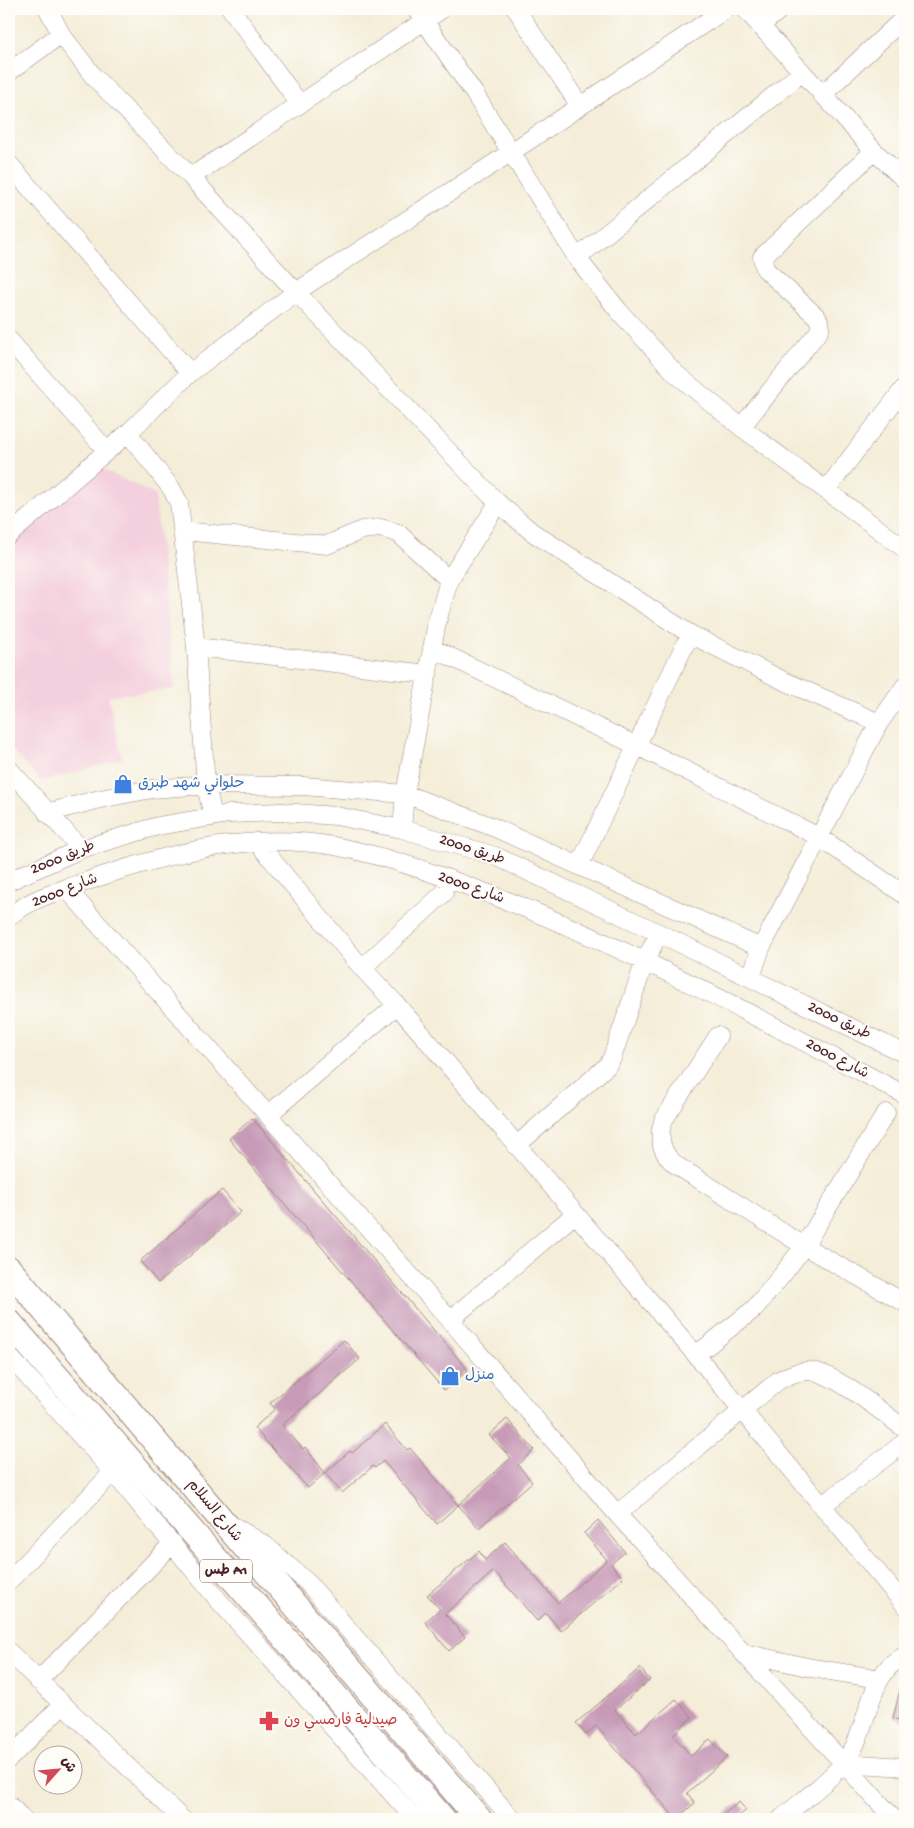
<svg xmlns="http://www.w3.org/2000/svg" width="914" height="1828" font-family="'Gochi Hand','Playpen Sans Arabic',sans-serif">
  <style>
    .built { fill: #f4cfdd }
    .building { fill: #c79bb8 }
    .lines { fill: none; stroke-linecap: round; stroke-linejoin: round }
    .minor-casing { stroke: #9f8682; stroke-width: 19 }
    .highway-casing { stroke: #9f8682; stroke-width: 27 }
    .minor { stroke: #fff; stroke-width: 18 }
    .highway { stroke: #fff; stroke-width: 25 }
    .labels { text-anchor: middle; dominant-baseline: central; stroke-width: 4; stroke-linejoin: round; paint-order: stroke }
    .shield { fill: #fdfcf7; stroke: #806168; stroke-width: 1 }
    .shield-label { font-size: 14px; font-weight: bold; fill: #4a1f2b }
    .shop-label { font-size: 15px; fill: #366cbe; stroke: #fdfcf7; text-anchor: start }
    .street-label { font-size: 15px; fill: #4a1f2b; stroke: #fdfcf7 }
    .health-label { font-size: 15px; fill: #be3a42; stroke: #fdfcf7; text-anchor: start }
  </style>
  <rect width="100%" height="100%" fill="#fdfcf7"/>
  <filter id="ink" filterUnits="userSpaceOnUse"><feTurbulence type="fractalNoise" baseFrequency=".02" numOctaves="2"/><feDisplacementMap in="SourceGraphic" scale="10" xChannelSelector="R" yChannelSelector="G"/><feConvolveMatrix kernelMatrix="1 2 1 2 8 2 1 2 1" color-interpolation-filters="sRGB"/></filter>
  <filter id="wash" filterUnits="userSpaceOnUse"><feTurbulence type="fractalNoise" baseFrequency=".0096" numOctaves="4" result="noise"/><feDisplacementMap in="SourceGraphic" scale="20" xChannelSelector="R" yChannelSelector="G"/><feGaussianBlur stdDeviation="1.12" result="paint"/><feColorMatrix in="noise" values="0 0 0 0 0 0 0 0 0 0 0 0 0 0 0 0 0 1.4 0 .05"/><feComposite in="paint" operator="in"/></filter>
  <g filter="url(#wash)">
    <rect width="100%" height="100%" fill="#f4edd8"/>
    <path class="built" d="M92,464L155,495L174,689L108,696L122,759L41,782L9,746V544Z"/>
    <g id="blocks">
      <path class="building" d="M252,1118L468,1370L444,1390L229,1139Z
        M222,1190L241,1212L158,1283L140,1261Z
        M344,1340L360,1359L282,1425L303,1449L305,1447L325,1473L308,1488L254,1428L275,1409L270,1403Z
        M507,1419L534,1450L518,1465L532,1482L479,1528L458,1505L511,1458L489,1435Z
        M385,1424L407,1450L410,1448L458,1505L437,1524L383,1461L375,1468L373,1466L342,1493L325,1473L350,1451L352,1453Z
        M598,1520L625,1552L611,1564L623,1578L561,1631L546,1613L537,1621L494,1571L445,1614L465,1637L449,1651L425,1622L440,1609L427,1595L479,1551L485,1560L505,1542L558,1603L607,1560L584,1533Z
        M640,1668L650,1680L615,1710L636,1734L676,1699L692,1717L673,1735L691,1756L710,1739L727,1757L687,1793L695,1803L676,1819L596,1726L586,1735L576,1723Z
        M901,1686L905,1687V1722L893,1718Z
        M739,1802L746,1810L736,1819H718Z"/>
    </g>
  </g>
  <g filter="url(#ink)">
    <use href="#blocks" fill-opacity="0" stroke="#9f8682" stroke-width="1"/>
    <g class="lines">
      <defs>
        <path id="minor" d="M48,9L61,34L94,77L191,177L296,292L498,503L449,580L437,622L405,794L402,829
          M231,9L299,103
          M416,9L474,93L577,258L618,310L675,373L741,427L905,549
          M516,9L580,106
          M745,9L874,151L905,180
          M760,26L781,9
          M9,72L61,34
          M822,95L903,19
          M9,164L190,373
          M191,177L442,9
          M577,258L801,73
          M9,340L107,451
          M741,427L820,330V323L817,317L765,269L762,257L874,151
          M128,433L171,488L179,503L196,647L206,785L213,817
          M826,490L905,387
          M498,503L532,532L690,634L782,680L879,723
          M183,531L327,545L362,530L380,528L398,533L449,580
          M9,535L128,433L190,373L296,292L510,153L726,9
          M196,647L428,674
          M432,648L637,746L819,837L905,895
          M9,769L81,849
          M47,813L100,799L152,789L206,785L303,786L405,794L493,827L761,948
          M257,842L362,968L397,1005L696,1355L905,1605
          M579,866L690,634
          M9,881L81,849L158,826L229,814L281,812L336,816L402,829L495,856L659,933L905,1054
          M66,888L450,1320L617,1514L894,1819
          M9,916C18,910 28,903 38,899C58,890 80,884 102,876C179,851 253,832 334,846C393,857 450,879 505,900C643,955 774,1026 905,1095
          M362,968L444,893
          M751,977L761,948L879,723L905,686
          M718,1036L663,1121C657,1139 662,1154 676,1165L804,1246L905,1303
          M268,1115L397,1005
          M516,1146L607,1066L612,1058L645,961L659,933
          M450,1320L575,1214
          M696,1355L754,1309L783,1274L804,1246L886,1113
          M9,1356L113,1472L219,1601L415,1819
          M823,1505L905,1442
          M617,1514L779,1380C791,1374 803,1369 816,1372C839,1377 884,1414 905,1429
          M235,1527L265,1545L308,1583L512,1819
          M9,1581L113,1472
          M9,1652L182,1819
          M744,1653L812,1668L880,1679
          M38,1681L173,1543
          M9,1759L63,1704
          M844,1763L905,1767
          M9,1805L23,1819
          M781,1819C805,1798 839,1775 854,1747C869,1718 872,1668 905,1656"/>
        <path id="highway" d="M9,1269L220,1518L479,1819
          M9,1322L443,1819"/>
      </defs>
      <use href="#minor" class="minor-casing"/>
      <use href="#highway" class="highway-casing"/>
      <use href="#minor" class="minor"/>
      <use href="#highway" class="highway"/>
    </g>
  </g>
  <defs>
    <symbol id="shop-bare" viewBox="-9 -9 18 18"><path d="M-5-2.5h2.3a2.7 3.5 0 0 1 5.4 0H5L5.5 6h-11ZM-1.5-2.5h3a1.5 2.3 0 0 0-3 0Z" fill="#3f7fe0" stroke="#fdfcf7" stroke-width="2.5" paint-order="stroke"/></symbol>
    <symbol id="pharmacy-bare" viewBox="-9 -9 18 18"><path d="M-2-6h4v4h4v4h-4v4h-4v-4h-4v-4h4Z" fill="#e0444e" stroke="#fdfcf7" stroke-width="2.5" paint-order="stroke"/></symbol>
  </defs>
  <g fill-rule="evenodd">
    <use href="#shop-bare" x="109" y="770" width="28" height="28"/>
    <use href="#shop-bare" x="436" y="1362" width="28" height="28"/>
    <use href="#pharmacy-bare" x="255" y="1707" width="28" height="28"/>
  </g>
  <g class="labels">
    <rect class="shield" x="200" y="1559.5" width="52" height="23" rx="4"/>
    <g class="shield-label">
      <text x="226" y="1571">طس A1</text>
    </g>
    <g class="shop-label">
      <text x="138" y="784">حلواني شهد طبرق</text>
      <text x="465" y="1376">منزل</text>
    </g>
    <g class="street-label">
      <text transform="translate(472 850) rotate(18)">طريق 2000</text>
      <text transform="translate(63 858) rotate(-22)">طريق 2000</text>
      <text transform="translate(471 888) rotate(20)">شارع 2000</text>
      <text transform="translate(65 891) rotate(-21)">شارع 2000</text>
      <text transform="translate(839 1021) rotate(26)">طريق 2000</text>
      <text transform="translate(837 1059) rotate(28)">شارع 2000</text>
      <text transform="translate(214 1511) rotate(50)">شارع السلام</text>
    </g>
    <g class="health-label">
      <text x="284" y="1721">صيدلية فارمسي ون</text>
    </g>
  </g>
  <rect width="914" height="1828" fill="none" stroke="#fdfcf7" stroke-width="30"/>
  <g transform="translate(58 1770) rotate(63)"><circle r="24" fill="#fdfcf7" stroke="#b5a4a5"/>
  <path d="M0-4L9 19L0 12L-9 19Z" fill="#d1495b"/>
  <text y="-8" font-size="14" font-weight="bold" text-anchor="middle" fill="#4a1f2b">ش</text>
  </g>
</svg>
